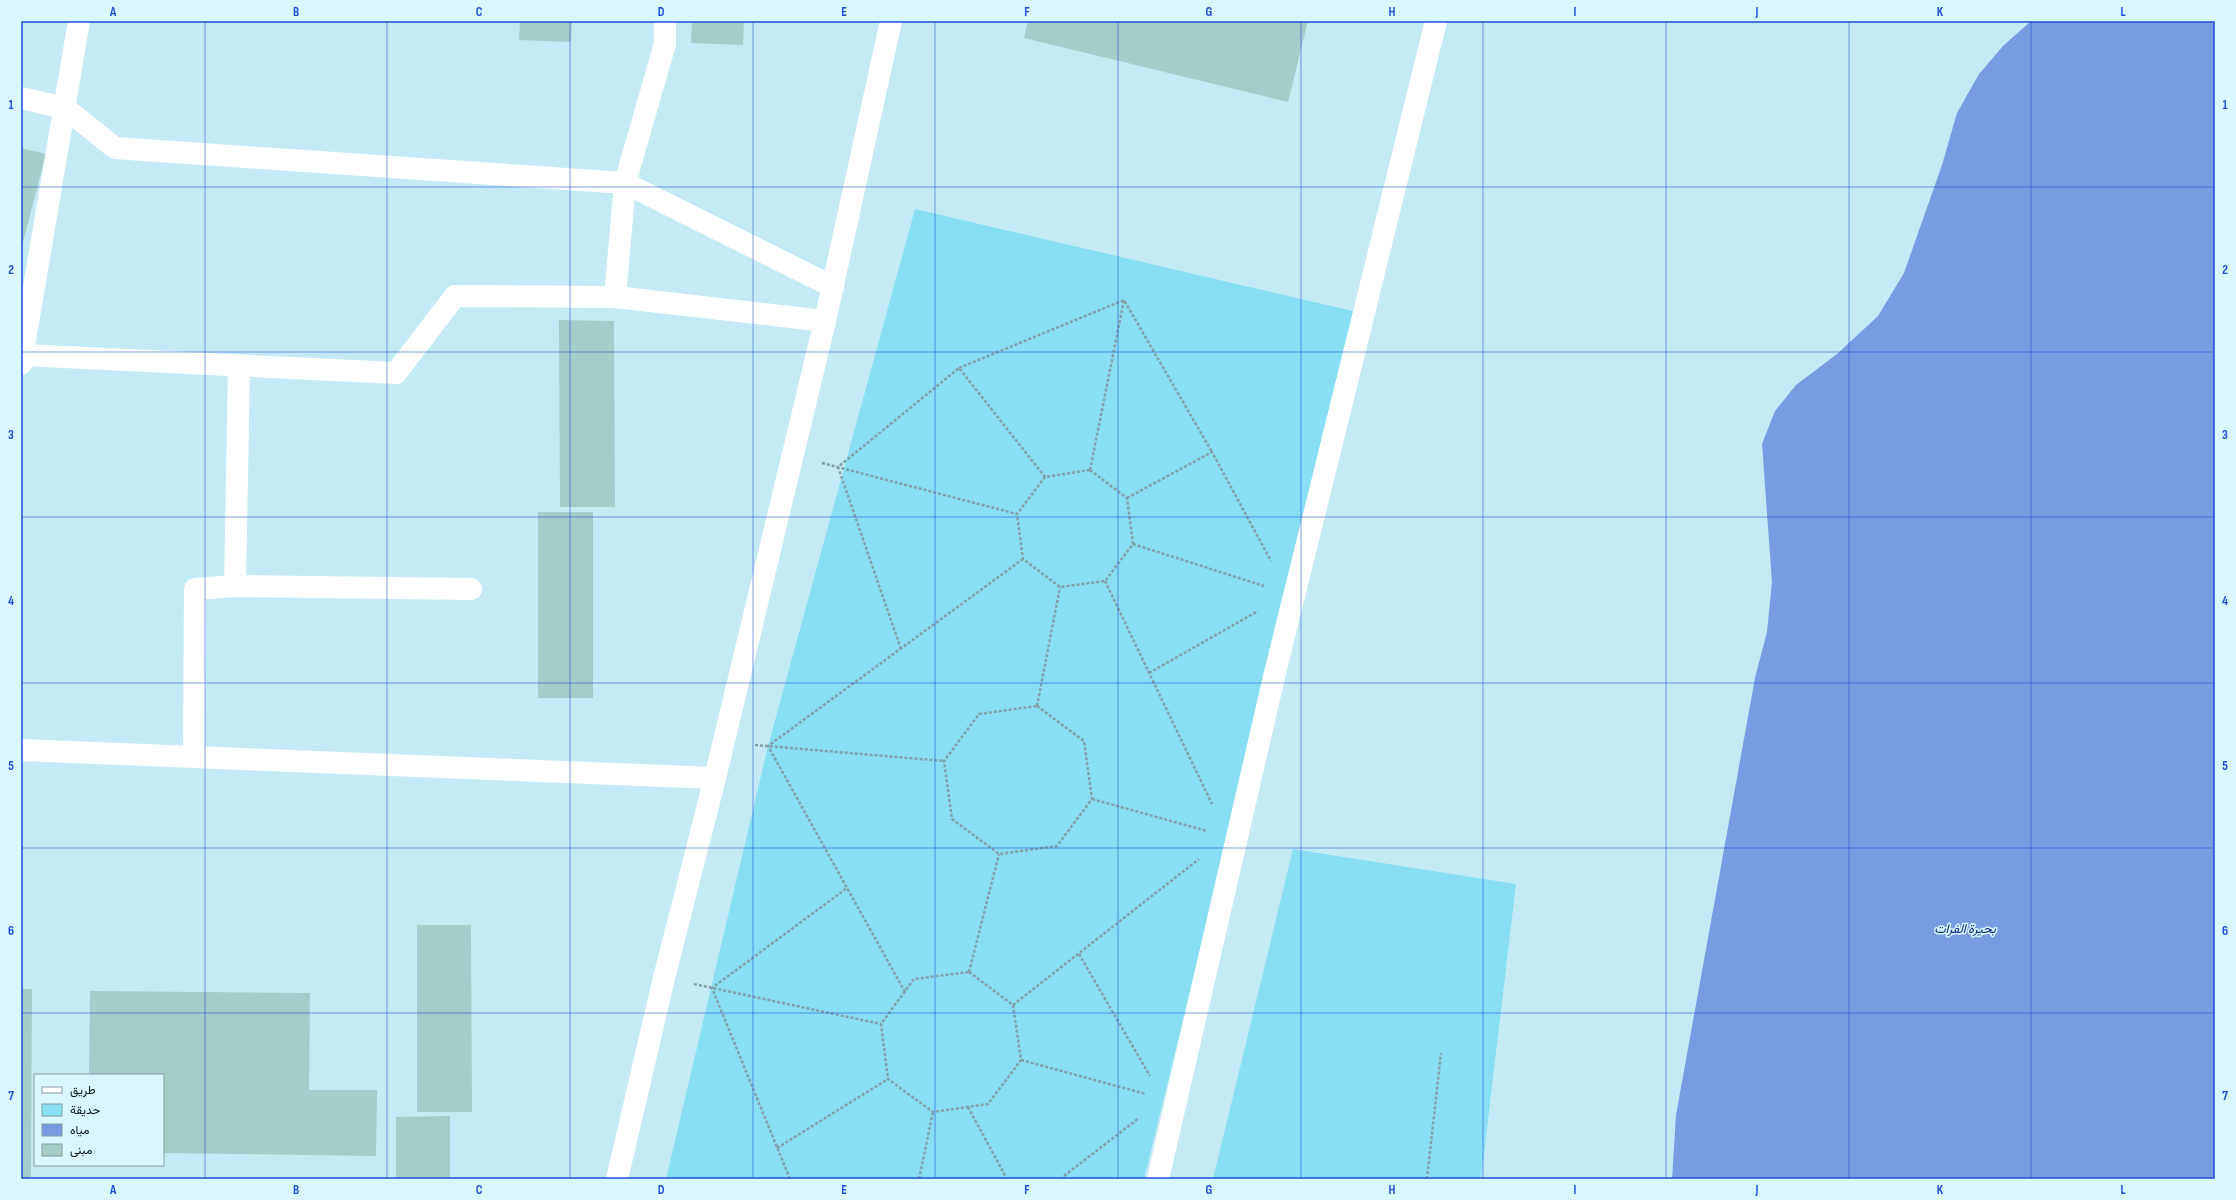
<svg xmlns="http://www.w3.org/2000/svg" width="2236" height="1200" font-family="'Sofia Sans Condensed',Vazirmatn,sans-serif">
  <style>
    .green { fill: #88dff4 }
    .water { fill: #779ce2 }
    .building { fill: #a4ccc9 }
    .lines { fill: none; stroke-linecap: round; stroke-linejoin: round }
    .path { stroke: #82a0a8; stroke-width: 2.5; stroke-dasharray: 3 2; stroke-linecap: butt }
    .minor { stroke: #fff; stroke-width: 22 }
    .secondary { stroke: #fff; stroke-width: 22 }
    .grid { fill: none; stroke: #1d4ed8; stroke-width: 1; stroke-opacity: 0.55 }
    .labels { text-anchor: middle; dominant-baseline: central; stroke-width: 3; stroke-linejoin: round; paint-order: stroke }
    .water-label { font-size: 13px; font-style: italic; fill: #0b3182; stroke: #d8f7ff }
    .neatline { fill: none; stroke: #1d4ed8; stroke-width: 1.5 }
    .grid-label { font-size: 13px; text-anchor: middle; font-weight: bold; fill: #1d4ed8 }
  </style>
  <rect width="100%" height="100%" fill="#c4ebf5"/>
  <path class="green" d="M915,209L1357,312L1144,1179H666L768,746Z
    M1293,849L1516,884L1481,1179H1213Z"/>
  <path class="water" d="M2031,21H2215V1179H1672L1676,1115L1755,678L1767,632L1772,582L1762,444L1775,411L1796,385L1837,354L1878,316L1904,273L1942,165L1957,113L1979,74L2003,46Z"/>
  <path class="building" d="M520,21H572L571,42L519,40Z
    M692,21H744L743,45L691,43Z
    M1028,21H1308L1288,102L1024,38Z
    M21,148L46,154L22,246H21Z
    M559,320L614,321L615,507H560Z
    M538,512H593V698H538Z
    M417,925H471L472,1112H417Z
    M21,989H32L31,1179H21Z
    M90,991L310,993L309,1090H377L376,1156L163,1153V1075H89Z
    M450,1116V1179H396V1117Z"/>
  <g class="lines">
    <path class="path" d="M959,368L1124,300L1212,452
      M822,463L1017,514
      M1090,470L1127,498L1133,544L1105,581L1060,587L1023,559L1017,514L1045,477Z
      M1090,470L1124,300
      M1127,498L1212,452L1271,561
      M1133,544L1264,586
      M1105,581L1212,804
      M901,649L838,467L959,368L1045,477
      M1149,673L1258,611
      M1037,706L1084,741L1092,799L1057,846L999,854L952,819L944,761L979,714Z
      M1037,706L1060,587
      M755,745L944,761
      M1092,799L1207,831
      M1079,954L1150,1076
      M969,972L1013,1005L1021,1060L988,1104L933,1112L888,1079L881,1024L914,979Z
      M969,972L999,854
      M694,984L881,1024
      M905,992L768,746L1023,559
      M1013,1005L1199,859
      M1021,1060L1146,1094
      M968,1107L1007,1179
      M777,1148L888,1079
      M790,1179L712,988L847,888
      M919,1179L933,1112
      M1060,1179L1139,1118
      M1427,1179L1441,1053"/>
    <path class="minor" d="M665,21V44L625,183L833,287
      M21,98L65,108L115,148L625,183L615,297
      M23,355L396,373L455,296L615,297L825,321
      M21,364L79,21
      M235,586L471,589
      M21,750L715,778
      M194,757L195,589L235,586L239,366"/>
    <path class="secondary" d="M617,1179L664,978L715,778L825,321L891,21
      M1158,1179L1274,677L1436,21"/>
  </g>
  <path class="grid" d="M205,21V1179M387,21V1179M570,21V1179M753,21V1179M935,21V1179M1118,21V1179M1301,21V1179M1483,21V1179M1666,21V1179M1849,21V1179M2031,21V1179M21,187H2215M21,352H2215M21,517H2215M21,683H2215M21,848H2215M21,1013H2215"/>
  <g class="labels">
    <g class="water-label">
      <text x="1965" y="929">بحيرة الفرات</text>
    </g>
  </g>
  <rect width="2236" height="1200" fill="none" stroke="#d8f7ff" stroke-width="44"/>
  <rect x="34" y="1074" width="130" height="92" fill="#d8f7ff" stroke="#849ba2"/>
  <rect x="42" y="1087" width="20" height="6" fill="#ffffff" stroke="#849ba2"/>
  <text x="70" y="1094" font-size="12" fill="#051216">طريق</text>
  <rect x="42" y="1104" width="20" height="12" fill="#88dff4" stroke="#849ba2"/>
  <text x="70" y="1114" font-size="12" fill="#051216">حديقة</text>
  <rect x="42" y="1124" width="20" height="12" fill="#779ce2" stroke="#849ba2"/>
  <text x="70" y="1134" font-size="12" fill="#051216">مياه</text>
  <rect x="42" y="1144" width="20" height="12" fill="#a4ccc9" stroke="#849ba2"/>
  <text x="70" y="1154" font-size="12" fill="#051216">مبنى</text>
  <rect x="22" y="22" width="2192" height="1156" class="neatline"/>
  <g class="grid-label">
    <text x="113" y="16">A</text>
    <text x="296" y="16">B</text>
    <text x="479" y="16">C</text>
    <text x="661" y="16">D</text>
    <text x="844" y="16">E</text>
    <text x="1027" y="16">F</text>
    <text x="1209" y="16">G</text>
    <text x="1392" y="16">H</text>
    <text x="1575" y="16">I</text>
    <text x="1757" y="16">J</text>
    <text x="1940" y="16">K</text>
    <text x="2123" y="16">L</text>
    <text x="11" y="109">1</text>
    <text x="2225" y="109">1</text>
    <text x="11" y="274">2</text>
    <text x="2225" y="274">2</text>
    <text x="11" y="439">3</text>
    <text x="2225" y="439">3</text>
    <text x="11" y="605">4</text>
    <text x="2225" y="605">4</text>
    <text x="11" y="770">5</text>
    <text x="2225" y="770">5</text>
    <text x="11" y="935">6</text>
    <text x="2225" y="935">6</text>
    <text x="11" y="1100">7</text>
    <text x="2225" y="1100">7</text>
    <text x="113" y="1194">A</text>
    <text x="296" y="1194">B</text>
    <text x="479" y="1194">C</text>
    <text x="661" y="1194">D</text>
    <text x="844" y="1194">E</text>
    <text x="1027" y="1194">F</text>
    <text x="1209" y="1194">G</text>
    <text x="1392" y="1194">H</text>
    <text x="1575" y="1194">I</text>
    <text x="1757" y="1194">J</text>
    <text x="1940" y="1194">K</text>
    <text x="2123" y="1194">L</text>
  </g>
</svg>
